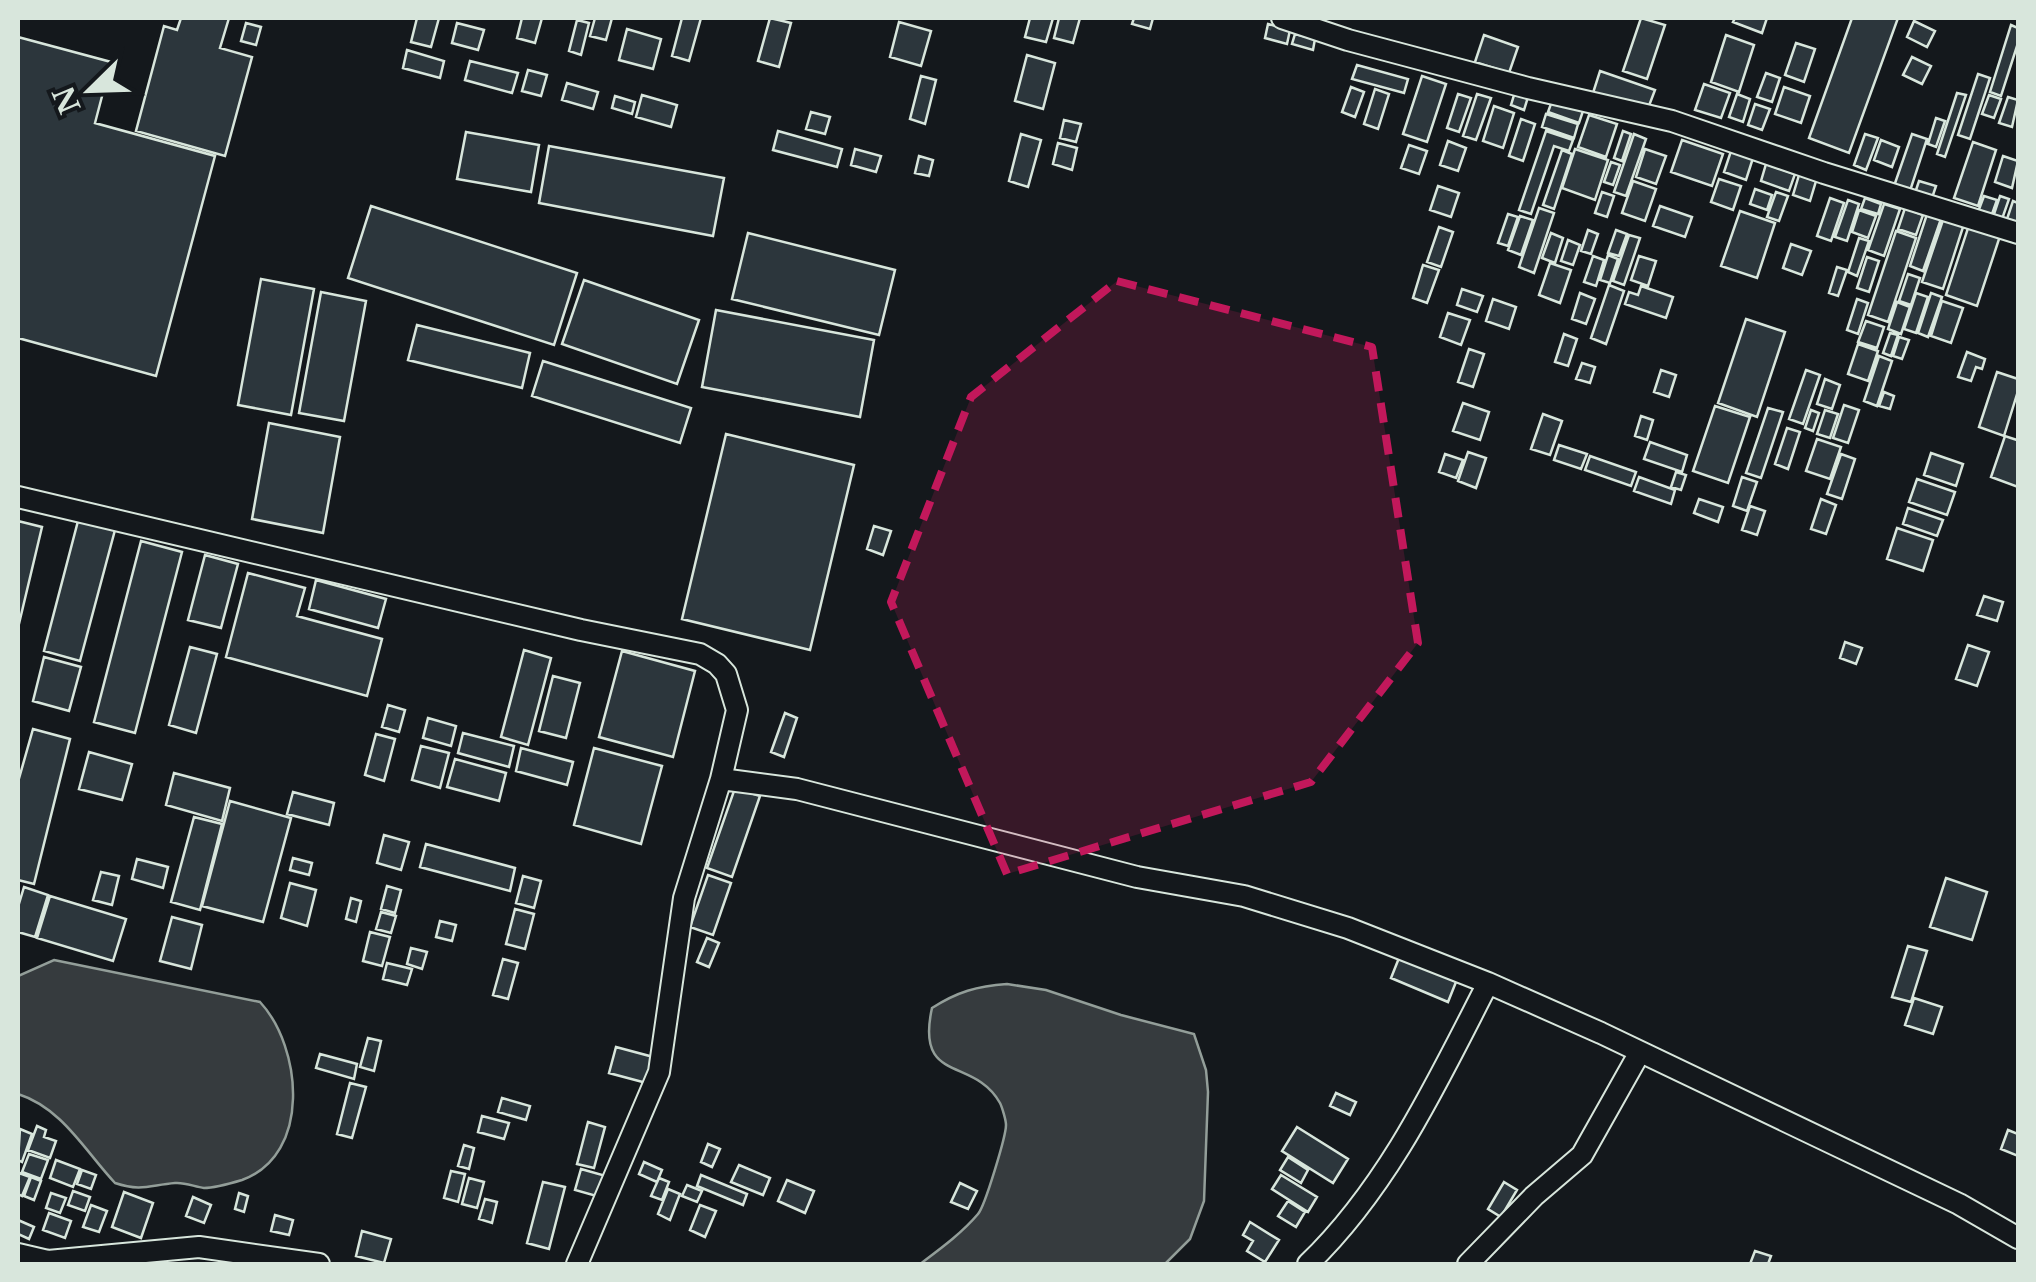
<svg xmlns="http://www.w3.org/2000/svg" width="2036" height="1282" font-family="'Libre Baskerville',serif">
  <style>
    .water { fill: #363b3e; stroke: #939e99; stroke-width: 2.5 }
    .building { fill: #2c363c; stroke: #d8e6dc; stroke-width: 2.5 }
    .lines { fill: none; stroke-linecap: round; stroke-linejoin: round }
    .minor-casing { stroke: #d8e6dc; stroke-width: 24 }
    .minor { stroke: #14181c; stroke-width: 20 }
    .marked { fill: #c2185b; fill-opacity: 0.2; stroke: #c2185b; stroke-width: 8; stroke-dasharray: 20 12; stroke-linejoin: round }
  </style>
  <rect width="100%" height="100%" fill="#14181c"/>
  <path class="water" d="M54,960L260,1002C302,1047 312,1155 242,1180C232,1183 215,1188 204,1188C195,1187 185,1182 175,1183C150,1185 142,1192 115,1183C85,1151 62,1108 18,1094V976Z
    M1007,984L1046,990L1121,1015L1194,1034L1206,1070L1208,1092L1204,1201L1190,1239L1165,1264H920C940,1249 962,1233 978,1214C985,1206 1006,1136 1006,1125C1006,1120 1002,1107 1000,1103C974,1056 915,1085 932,1008C957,992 977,986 1007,984Z"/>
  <path class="building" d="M181,18H229L220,48L252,57L225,156L136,131L164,26L177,30Z
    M417,18H439L431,47L411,42Z
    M522,18H542L535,43L517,38Z
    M595,18H612L606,40L590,36Z
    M682,18H701L689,61L672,56Z
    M770,18L791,23L779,67L758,61Z
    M1030,18H1053L1046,42L1025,37Z
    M1059,18H1080L1073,43L1054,38Z
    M1134,18H1153L1150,29L1132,24Z
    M1641,18L1665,25L1647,79L1623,71Z
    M1735,18H1767L1762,33L1733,22Z
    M1852,18H1898L1849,153L1809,138Z
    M577,20L589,23L581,55L569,51Z
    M1914,21L1935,31L1927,47L1907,37Z
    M899,22L931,31L921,66L890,57Z
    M246,23L261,27L256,45L241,41Z
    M457,23L484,30L478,50L452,43Z
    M1268,24L1290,30L1287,44L1265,38Z
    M2011,25L2018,28V43L2001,96L1990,92Z
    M627,29L661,39L653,69L619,60Z
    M1295,34L1315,39L1313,50L1292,44Z
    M1484,35L1518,47L1509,73L1475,62Z
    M1726,35L1754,45L1739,92L1711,82Z
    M18,37L111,62L95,123L215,156L156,376L18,338Z
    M1796,43L1815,49L1804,82L1785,75Z
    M407,50L444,61L440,78L403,68Z
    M1027,55L1055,63L1043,109L1015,101Z
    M1912,57L1931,66L1922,84L1903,75Z
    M470,61L518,73L512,93L465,80Z
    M1357,65L1408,79L1404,93L1352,79Z
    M528,70L547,75L541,96L522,91Z
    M1600,71L1655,90L1647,111L1593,93Z
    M1766,73L1780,78L1772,102L1757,97Z
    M1978,74L1990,78L1970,139L1958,135Z
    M921,76L936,80L925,124L910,119Z
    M1422,76L1446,84L1427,142L1403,134Z
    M567,83L598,92L593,109L562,100Z
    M1704,84L1730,93L1721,118L1695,110Z
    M1351,87L1364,92L1355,117L1342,112Z
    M1784,87L1810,96L1801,123L1775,114Z
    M1375,89L1389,94L1378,129L1364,124Z
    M1515,92L1528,97L1524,110L1511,105Z
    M1957,93L1966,95L1945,157L1937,154Z
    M1458,94L1471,98L1459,132L1447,128Z
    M1477,94L1491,98L1476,140L1463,136Z
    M1737,94L1750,99L1743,122L1729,117Z
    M642,95L677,105L671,127L636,117Z
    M1989,95L2001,99L1994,118L1982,114Z
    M615,96L635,102L632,114L612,108Z
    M2008,97L2018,100L2012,127L1999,123Z
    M1552,101L1583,111L1579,123L1548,112Z
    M1755,104L1770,109L1762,130L1748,125Z
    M1494,106L1514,113L1503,148L1483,141Z
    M811,112L830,117L825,134L806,129Z
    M1546,114L1578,124L1574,138L1542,127Z
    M1589,115L1617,124L1606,157L1578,147Z
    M1936,118L1945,121L1936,147L1928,144Z
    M1521,119L1535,124L1523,161L1509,156Z
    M1064,120L1081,124L1076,142L1060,138Z
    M778,131L842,149L837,167L773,150Z
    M1546,131L1573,140L1569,151L1554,146L1531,214L1519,210Z
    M1623,131L1631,134L1622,161L1614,158Z
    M466,132L539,145L531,192L457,179Z
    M1021,134L1041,140L1028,187L1009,181Z
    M1634,134L1646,139L1626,196L1614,192Z
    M1865,134L1878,138L1866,170L1854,165Z
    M1912,134L1927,139L1909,194L1893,189Z
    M1682,140L1723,154L1712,186L1671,172Z
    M1881,140L1899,147L1892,167L1874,160Z
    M1448,141L1466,148L1458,171L1440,165Z
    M1973,142L1996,150L1978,206L1954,198Z
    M1058,143L1077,148L1072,170L1053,164Z
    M1409,145L1427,151L1419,174L1401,168Z
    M549,146L724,178L713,236L539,203Z
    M855,149L881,156L876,172L851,165Z
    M1575,149L1608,160L1595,200L1562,188Z
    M1645,149L1666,156L1656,184L1636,177Z
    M1562,150L1572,154L1554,209L1543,205Z
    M1731,151L1753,158L1746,180L1724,172Z
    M919,156L933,160L929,176L915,173Z
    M2003,156L2018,161L2012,188L1995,182Z
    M1611,162L1620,165L1613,185L1604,182Z
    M1766,164L1795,174L1789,191L1761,181Z
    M1799,175L1816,181L1810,201L1793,195Z
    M1719,179L1741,186L1733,210L1711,202Z
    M1633,181L1656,189L1645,221L1622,213Z
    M1919,181L1936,186L1932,198L1915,193Z
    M1438,186L1459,193L1451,217L1430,210Z
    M1755,189L1772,195L1767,210L1750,204Z
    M1602,192L1614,196L1607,217L1595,213Z
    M1776,192L1788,196L1779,221L1767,217Z
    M1984,196L1997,200L1991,217L1978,212Z
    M2000,196L2009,199L2001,222L1992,220Z
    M1830,198L1844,203L1831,241L1817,236Z
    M1865,198L1881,204L1878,214L1861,209Z
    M1848,200L1859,204L1847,241L1835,237Z
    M2013,201L2018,203V226L2006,222Z
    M1884,204L1900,209L1884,256L1868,250Z
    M371,206L577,273L554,345L348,278Z
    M1660,206L1692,217L1685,237L1653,226Z
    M1539,208L1554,213L1534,273L1519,267Z
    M1905,208L1923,215L1916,235L1898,229Z
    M1859,210L1876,216L1868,238L1852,232Z
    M1740,211L1775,223L1757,278L1721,266Z
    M1928,211L1942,216L1923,271L1910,266Z
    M1508,214L1518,217L1508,246L1498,243Z
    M1520,216L1533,220L1521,255L1508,250Z
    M1944,217L1964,224L1943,289L1922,282Z
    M1969,225L2000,236L1977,306L1946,295Z
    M1439,227L1453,232L1441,267L1427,262Z
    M1588,230L1598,234L1591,254L1581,251Z
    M1616,230L1627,234L1619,256L1608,253Z
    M1896,231L1916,238L1888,322L1868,315Z
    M748,233L895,270L879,335L732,299Z
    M1551,233L1563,238L1555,263L1542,258Z
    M1629,235L1640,238L1624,285L1613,281Z
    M1859,238L1869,241L1857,276L1848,272Z
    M1568,240L1580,245L1573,265L1561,261Z
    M1791,244L1811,251L1802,275L1783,268Z
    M1608,255L1618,259L1610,283L1600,280Z
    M1593,256L1604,260L1596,286L1584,282Z
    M1639,256L1656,261L1648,286L1631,280Z
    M1867,257L1879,261L1869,292L1857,288Z
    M1550,263L1571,270L1560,303L1539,295Z
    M1423,265L1439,270L1427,303L1413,298Z
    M1837,267L1847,270L1838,296L1829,293Z
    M1908,274L1920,278L1911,305L1899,301Z
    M261,279L314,289L291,415L238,405Z
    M584,280L699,320L677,384L562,344Z
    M1609,285L1624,291L1606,344L1591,338Z
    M1641,286L1673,297L1666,318L1625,304L1629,292L1638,295Z
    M1462,289L1483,296L1477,312L1457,305Z
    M321,292L366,301L344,421L299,413Z
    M1580,293L1595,299L1586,324L1572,319Z
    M1916,293L1928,297L1916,333L1904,329Z
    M1931,293L1942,297L1928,337L1918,333Z
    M1493,299L1516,307L1509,329L1486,321Z
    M1857,299L1868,303L1858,334L1847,330Z
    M1942,301L1963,308L1951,343L1931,336Z
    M1897,302L1910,307L1901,334L1888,329Z
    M716,310L874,340L860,417L702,387Z
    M1448,313L1470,320L1461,345L1440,337Z
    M1746,319L1785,332L1757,417L1718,403Z
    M1866,321L1884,327L1877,348L1858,342Z
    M417,325L530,353L522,388L408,360Z
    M1890,333L1898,335L1891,356L1883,353Z
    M1564,334L1577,339L1568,366L1555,362Z
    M1899,337L1909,340L1902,359L1893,356Z
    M1858,344L1878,351L1868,381L1848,374Z
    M1469,349L1484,354L1473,387L1458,382Z
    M1967,352L1985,359L1982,369L1976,367L1971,381L1958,377Z
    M1879,356L1892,361L1877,406L1864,401Z
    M543,361L691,408L680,443L532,396Z
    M1582,363L1595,367L1590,383L1576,379Z
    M1661,370L1676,375L1669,397L1654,392Z
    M1806,370L1820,375L1803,424L1789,419Z
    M1997,372L2018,379V391L2004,436L1979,427Z
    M1825,379L1840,385L1832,409L1817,404Z
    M1884,392L1894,396L1890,409L1879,406Z
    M1463,403L1489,412L1480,440L1453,431Z
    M1844,405L1859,410L1848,443L1833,438Z
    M1715,406L1750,417L1728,483L1693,471Z
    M1768,408L1783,412L1761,478L1746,473Z
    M1811,410L1819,413L1813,431L1805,428Z
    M1825,410L1838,414L1830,438L1817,434Z
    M1543,414L1562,421L1550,455L1531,449Z
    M1641,416L1653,420L1647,440L1635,436Z
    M269,423L340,437L323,533L252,519Z
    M1787,428L1800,432L1788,469L1775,464Z
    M726,434L854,465L810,650L682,619Z
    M2018,435V487L1991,477L2005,436L2017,440Z
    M1817,439L1841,447L1830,479L1806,471Z
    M1650,442L1687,455L1682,472L1644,459Z
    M1559,445L1587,454L1581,469L1554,460Z
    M1468,452L1486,458L1476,488L1458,481Z
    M1931,453L1963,464L1956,486L1924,475Z
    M1445,454L1463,460L1456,478L1439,472Z
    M1841,454L1855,459L1842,499L1827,494Z
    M1590,456L1636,472L1631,486L1585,470Z
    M1676,472L1686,475L1681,490L1671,487Z
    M1639,477L1675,490L1671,504L1634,491Z
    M1742,477L1757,482L1747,511L1733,506Z
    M1917,479L1955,492L1947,515L1909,502Z
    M1699,499L1723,507L1718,522L1694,513Z
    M1821,499L1836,505L1826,534L1811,529Z
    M1750,506L1765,511L1757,535L1742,530Z
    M1908,508L1943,520L1937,536L1903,524Z
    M18,521L42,527L18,628Z
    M78,521L115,530L80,661L44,651Z
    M874,526L891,531L883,555L867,549Z
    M1897,528L1933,540L1923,571L1887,559Z
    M141,541L182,552L135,733L94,722Z
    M205,555L238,564L221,628L188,620Z
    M248,573L305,588L297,616L382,639L367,696L226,657Z
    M316,580L386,599L378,628L309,609Z
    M1984,596L2003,602L1997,621L1977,615Z
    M1845,642L1862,648L1856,664L1840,658Z
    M1968,645L1989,652L1977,686L1956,679Z
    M190,647L217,654L196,733L169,725Z
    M524,650L551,658L528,745L501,737Z
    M622,651L695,671L673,757L599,737Z
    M44,657L81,667L69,711L33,701Z
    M553,676L580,683L566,738L539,731Z
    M388,705L405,710L399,732L382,727Z
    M785,713L797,718L784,757L771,752Z
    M428,718L456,726L451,746L423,738Z
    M33,729L70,739L34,884L18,880V782Z
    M463,733L514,746L509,767L458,753Z
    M376,734L395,739L384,781L365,775Z
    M421,746L449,753L440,788L412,780Z
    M521,748L573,762L567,785L516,771Z
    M594,748L662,766L641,844L574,825Z
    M89,752L132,764L122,800L79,789Z
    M455,759L506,773L499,801L447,787Z
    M174,773L230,788L222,821L166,805Z
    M735,788L760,796L732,877L707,868Z
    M293,792L334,803L329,825L287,814Z
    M230,801L291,818L263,922L202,906Z
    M194,817L222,824L200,910L171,902Z
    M384,835L409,842L401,870L377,863Z
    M426,844L515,868L510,891L420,867Z
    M293,858L312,863L309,875L290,870Z
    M137,859L168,867L163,888L132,879Z
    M101,872L119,876L112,905L93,900Z
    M708,875L731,883L713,935L690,927Z
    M523,876L541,881L534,908L516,903Z
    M1946,878L1987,892L1972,940L1930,927Z
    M290,883L316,890L307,926L281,918Z
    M387,886L401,890L395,913L381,909Z
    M24,887L48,895L35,937L18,932V907Z
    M50,896L126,919L113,961L37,938Z
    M351,898L361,901L356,922L346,919Z
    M515,909L534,914L525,949L506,944Z
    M381,912L396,916L391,933L376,929Z
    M172,917L202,925L191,969L160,961Z
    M440,921L456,925L452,941L436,937Z
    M370,932L390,937L382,966L363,961Z
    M707,938L719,943L709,967L697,962Z
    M1908,946L1927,951L1911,1002L1892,997Z
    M411,948L427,952L422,969L407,964Z
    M1401,953L1458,977L1448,1002L1391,978Z
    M503,959L518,963L508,999L493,995Z
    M387,963L412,969L407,985L383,979Z
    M1914,998L1942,1007L1933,1034L1905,1025Z
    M368,1038L381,1041L374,1071L360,1067Z
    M616,1047L657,1058L650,1084L609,1073Z
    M320,1054L357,1064L354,1079L316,1068Z
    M350,1083L366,1087L352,1138L337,1134Z
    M1336,1093L1356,1102L1350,1115L1330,1106Z
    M502,1098L530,1106L526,1120L498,1112Z
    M482,1116L509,1123L504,1139L478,1132Z
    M588,1122L605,1127L594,1168L577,1164Z
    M37,1126L46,1130L44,1137L56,1141L50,1158L28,1150Z
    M1297,1127L1348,1159L1333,1183L1282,1151Z
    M20,1129L32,1134L22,1162L18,1160Z
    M2008,1130L2018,1134V1156L2001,1149Z
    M708,1144L720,1149L712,1167L701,1162Z
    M464,1145L474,1148L469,1169L458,1166Z
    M29,1154L48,1160L41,1179L22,1172Z
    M1288,1157L1308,1170L1301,1183L1280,1170Z
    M56,1160L80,1169L73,1187L50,1178Z
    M644,1162L662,1170L657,1182L639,1174Z
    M739,1165L770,1178L763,1195L731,1182Z
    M581,1169L606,1176L600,1197L575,1190Z
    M82,1170L96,1175L91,1189L77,1184Z
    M451,1171L465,1174L458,1202L444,1198Z
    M19,1173L30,1177L22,1196L18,1194Z
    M701,1175L747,1194L743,1205L697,1186Z
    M1281,1175L1317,1197L1308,1212L1272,1189Z
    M31,1177L41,1181L34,1200L24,1196Z
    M469,1178L484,1182L477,1208L462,1204Z
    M659,1178L669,1182L662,1200L651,1196Z
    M787,1180L814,1191L805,1213L778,1201Z
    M543,1182L565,1187L549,1249L527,1243Z
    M1504,1182L1517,1190L1501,1217L1488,1209Z
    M960,1183L977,1191L968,1209L951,1202Z
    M687,1185L702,1191L697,1202L682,1196Z
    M668,1189L680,1194L670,1220L658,1214Z
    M73,1191L90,1197L85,1211L68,1205Z
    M124,1192L153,1203L141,1238L112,1227Z
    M51,1193L66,1198L60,1213L46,1208Z
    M239,1193L248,1196L244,1212L235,1209Z
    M193,1197L211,1205L204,1223L186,1216Z
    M485,1199L497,1202L492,1223L479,1219Z
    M1288,1201L1305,1212L1296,1227L1278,1216Z
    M91,1205L107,1211L99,1232L83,1227Z
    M700,1205L716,1211L705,1237L690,1230Z
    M49,1213L71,1221L65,1238L43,1230Z
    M275,1215L293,1220L289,1235L271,1231Z
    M18,1220L34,1227L29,1239L18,1234Z
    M1250,1222L1279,1240L1265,1262L1247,1251L1253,1241L1243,1235Z
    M362,1231L391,1239L384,1263L356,1256Z
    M1755,1251L1771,1256L1768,1264H1750Z"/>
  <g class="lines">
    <defs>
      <path id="minor" d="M1282,18L1348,40L1528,88L1672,121L1824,173L2018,233
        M18,497L581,630L700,654L717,664L726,674L737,710L721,779L684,898L659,1072L577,1264
        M721,779L797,789L1137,877L1244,896L1348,928L1488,983L1601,1033L1959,1204L2018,1238
        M18,1254L48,1261L199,1247L319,1264
        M1308,1264C1389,1186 1437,1082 1488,983
        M1468,1264L1534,1196L1582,1155L1640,1052"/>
    </defs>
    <use href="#minor" class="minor-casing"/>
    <use href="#minor" class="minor"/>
  </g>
  <path class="marked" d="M1117,281L1372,347L1418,643L1311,782L1007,874L891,602L971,397Z"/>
  <rect width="2036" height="1282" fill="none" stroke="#d8e6dc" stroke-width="40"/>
  <g transform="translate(90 90) rotate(247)" stroke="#14181c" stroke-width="8" paint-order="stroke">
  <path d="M0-8L18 38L0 25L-18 38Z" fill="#d8e6dc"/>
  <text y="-15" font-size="28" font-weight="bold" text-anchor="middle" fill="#d8e6dc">N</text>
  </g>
</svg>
